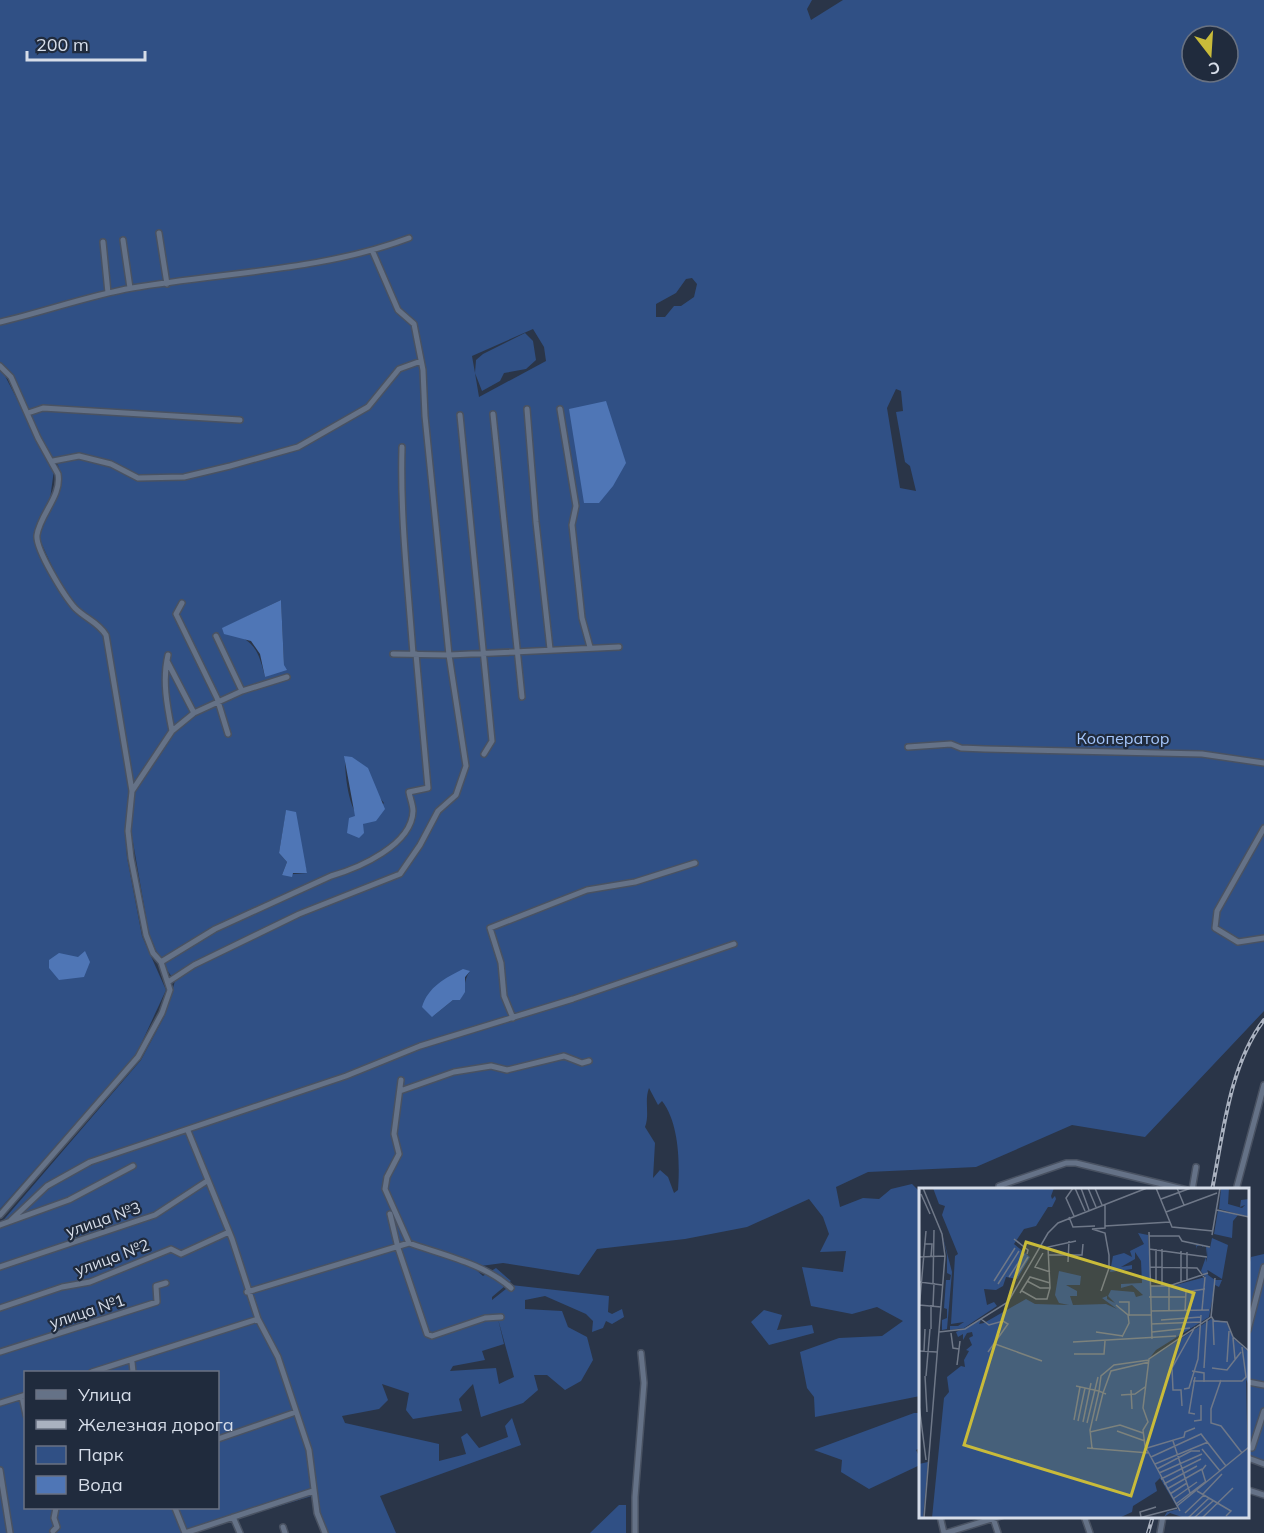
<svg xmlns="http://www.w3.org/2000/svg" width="1264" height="1533" font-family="Mulish,sans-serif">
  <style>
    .green { fill: #305085; fill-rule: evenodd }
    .water { fill: #4f76b6 }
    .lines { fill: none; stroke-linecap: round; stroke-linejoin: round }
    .minor-casing { stroke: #495262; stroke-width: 8 }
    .minor { stroke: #657287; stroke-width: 5 }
    .rail-casing { stroke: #aab2c0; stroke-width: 4 }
    .rail { stroke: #202b3d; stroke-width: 1.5; stroke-dasharray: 4.5; stroke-linecap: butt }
    .labels { text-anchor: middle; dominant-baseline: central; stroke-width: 4.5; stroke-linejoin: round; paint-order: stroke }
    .park-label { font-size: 16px; fill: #a5c6fb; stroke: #202b3d }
    .street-label { font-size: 16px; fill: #d6dde9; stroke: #202b3d }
    .inset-road { fill: none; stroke: #6f7888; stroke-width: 1.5 }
    .view { fill: #c9bb3a; fill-opacity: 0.15; stroke: #c9bb3a; stroke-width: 3 }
    .inset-edge { fill: none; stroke: #d6dde9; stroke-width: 3 }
  </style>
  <rect width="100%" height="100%" fill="#2a3548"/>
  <path class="green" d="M0,0H812L807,9L811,20L843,0H1264V1011L1145,1137L1072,1125L976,1167L868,1172L836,1187L840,1207L863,1198L879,1199L891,1189L912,1184L920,1192V1396L815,1417L814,1397L807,1388L800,1352L839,1338L882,1336L903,1321L877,1307L852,1314L811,1306L802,1267L843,1272L846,1251L820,1252L829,1234L823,1217L809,1199L747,1227L685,1239L597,1249L579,1275L503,1263L473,1267L483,1276L496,1268L511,1281L492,1297V1300L511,1285L609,1296L608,1312L612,1314L622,1309L624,1317L612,1324L606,1321L603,1328L592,1332L593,1321L586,1314L545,1296L525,1300V1309L562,1311L568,1327L587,1337L593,1360L581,1381L565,1390L547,1375H534L538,1390L523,1403L481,1417L473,1384L459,1399L462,1411L413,1419L406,1410L409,1393L382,1384L388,1400L379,1409L342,1416L345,1423L439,1444V1461L466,1454L461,1437L467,1433L479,1448L508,1437L505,1426L512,1418L521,1445L380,1496L396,1533H326L312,1496L190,1533H0V1224L141,1060L165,1015L175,981L161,962L149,934L131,831L135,791L133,784L128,796L125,829L127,857L142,936L166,990L136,1055L0,1209ZM1192,36H1228V72H1192ZM692,278L697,284L694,297L681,306H674L665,317H656V304L676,293L686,279ZM533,329L544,347L546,361L479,397L475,373L482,391L500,381L504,373L526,369L536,360L533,341L525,333L483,354L476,360L475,373L472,356ZM6,370L23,396L44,447L58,465L62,482L55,502L50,499L54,470L4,374ZM896,389L901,391L903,411L896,412L905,462L910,466L916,491L900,488L887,408ZM47,516L39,538L60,584L76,604L73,609C57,591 29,545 39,521ZM281,600L284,665L265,677C257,644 252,641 223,628ZM345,756L384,803L363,824C348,808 345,777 345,756ZM286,811L305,865L307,873L282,875L287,862L279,853ZM470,971C463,980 466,990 460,1000H453L432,1017ZM649,1088L658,1105L662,1101C679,1123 680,1162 678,1190L674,1193L668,1177L660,1170L653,1178L655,1143L645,1127C650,1114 644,1101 649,1088ZM498,1319L514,1377L499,1384L496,1368L450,1371L453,1366L485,1360L482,1351L504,1344ZM26,1372H218V1508H26Z
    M1264,1254V1461L1248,1455V1272L1251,1257Z
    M764,1310L782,1315L777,1330L812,1325L814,1333L769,1345L751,1322Z
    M914,1413H920V1448L916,1450L920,1458V1465L869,1489L841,1472L842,1460L814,1450Z
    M619,1505H626V1533H590Z"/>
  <path class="water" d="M606,401L626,463L613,486L599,503H584L569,409Z
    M281,600L284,665L287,670L265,677L260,654L251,641L224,634L222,628Z
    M344,756L352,757L368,768L385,809L376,821L363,824L364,833L359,838L347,833L349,818L355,816Z
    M286,810L296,812L307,873H293L292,877L282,875L287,862L279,853Z
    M85,951L90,962L84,977L59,980L49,968V960L59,953L78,957Z
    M463,969L470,971L465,977V992L460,1000H453L432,1017L422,1007C428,987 445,978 463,969Z"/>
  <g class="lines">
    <defs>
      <path id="minor" d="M159,233L167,284
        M123,240L130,288
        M103,242L108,293
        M372,250L398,310L414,324L423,370L425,416L449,655L393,654
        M0,322C44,312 87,296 132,288C224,272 321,271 409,238
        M0,366L11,377L38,438L58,474C62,496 40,514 37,535C35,549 65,597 75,608C86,619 98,622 106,635L132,791L128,831L131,858L146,935L153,953L161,962L170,990L162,1013L138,1057L0,1215
        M527,409L536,522L550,649
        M560,409L576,506L572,525L582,618L590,647
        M28,413L43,408L240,420
        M493,414L522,697
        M460,415L492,741L484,754
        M402,447C400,516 408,585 413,654
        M53,461L79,456L111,464L138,478L184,477L230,466L298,447L368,407L399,369L421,361
        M182,603L176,614L217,698L228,734
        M216,636L242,691
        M168,655C162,680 167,706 172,731
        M167,661L194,713
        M908,747L951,744L961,748L985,749L1202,754L1264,763
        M132,791L172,731L194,713L242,691L287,677
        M1264,828L1217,911L1215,928L1238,942L1264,938
        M161,962L215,929L331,876C359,868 412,845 413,811C413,805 410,798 409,792L428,788L416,654
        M168,982L194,965L299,914L400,874L420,845L438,811L456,795L466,766L449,655L619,647
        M513,1018L504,996L501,963L490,928L587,890L635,882L695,863
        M401,1080L394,1134L399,1154L387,1177L385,1189L409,1243C443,1255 485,1264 511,1288
        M400,1091L454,1072L491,1066L507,1070L564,1056L582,1063L589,1061
        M188,1131L232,1239L258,1319L278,1357L309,1450L317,1513L325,1533
        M1000,1190L999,1186L1066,1163H1076L1187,1190
        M1192,1190L1196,1167
        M1236,1190L1264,1085
        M390,1214L398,1248L427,1334L432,1336L485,1318L501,1317
        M10,1221L47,1186L90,1162L346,1076L420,1046L573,999L734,944
        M0,1225L69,1200L133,1166
        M0,1267L155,1215L207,1181
        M247,1292L409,1243
        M0,1308L62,1287L90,1282L171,1249L181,1254L229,1232
        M1248,1330L1264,1267
        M0,1352L157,1302L156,1286L166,1283
        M132,1362L133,1372
        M92,1372L258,1319
        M1248,1382L1264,1385
        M22,1397L26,1415
        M0,1403L26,1395
        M218,1439L296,1412
        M1252,1448L1264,1411
        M1248,1458L1264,1464
        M0,1470L10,1533
        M1248,1490L1264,1495
        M175,1508L185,1533
        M940,1516L944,1533
        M1084,1516L1090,1533
        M233,1517L240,1533
        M993,1518L998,1533
        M283,1527L285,1533
        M53,1531L57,1527L54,1518L56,1508
        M185,1533L313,1491
        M635,1533V1497L644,1383L641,1353
        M946,1533L1001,1516
        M1160,1533L1163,1516"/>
    </defs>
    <use href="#minor" class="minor-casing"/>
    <use href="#minor" class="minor"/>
    <defs>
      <path id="rail" d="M1212,1190C1223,1135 1229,1066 1264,1020
        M1148,1533L1153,1516"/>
    </defs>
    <use href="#rail" class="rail-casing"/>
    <use href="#rail" class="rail"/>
  </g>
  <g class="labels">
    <g class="park-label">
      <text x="1123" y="738">Кооператор</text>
    </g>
    <g class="street-label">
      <text transform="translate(103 1219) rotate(-19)">улица №3</text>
      <text transform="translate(112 1257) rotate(-20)">улица №2</text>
      <text transform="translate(87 1311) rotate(-18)">улица №1</text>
    </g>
  </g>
  <g transform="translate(919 1188)">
    <rect width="330" height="330" fill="#2a3548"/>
    <path d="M135,0L132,8L133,11L136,8L137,11L133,19H129L117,38L105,41L95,56L111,69L98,91L87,89L84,98L77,102L65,101L68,117L75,114L78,118L45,140L31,142V138H39L45,134L32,136L36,68L39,66L23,27L26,18L20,16L14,0ZM302,0H310L309,16L323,20L326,17L321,19L322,12L330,11V29L300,21ZM299,22L319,27L314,33L313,50L295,46ZM20,34L33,84L28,141L23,142V132L28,130V121L25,120L27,92H31L32,87L28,85V67ZM219,45L229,47L232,98H253L286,89L282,83L287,69L289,87L296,92H303L300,99L296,97L290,129L237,162L229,172L292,131L307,134L315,151L330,164V198L327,191L330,330H266L251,325L245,329L248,324L259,321L241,290L236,295L238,303L214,318L213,324L200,330H13L25,210L30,204L28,189L42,178L46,179L45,172L50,163L47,162L53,157L50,150L54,148L53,144L48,145L44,152V146L39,149L37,144L62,132L60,136L65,135L107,111L116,116L150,117L140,115L136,107L140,83L162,88L161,97H147L158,103V108H151L154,117L187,116L198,121L183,110L188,108V111L196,115L189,108L192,102L215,104L217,109L224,107L213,97L202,100V96L223,95L222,73L216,64V71L202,79L213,77V81L191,84L194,68L205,65L213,69L211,63L225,56ZM293,50L309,57L303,91L287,81L289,60L288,68L287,59L278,57L277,61V57L269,56L289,59L291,60ZM9,274L4,330H0V276Z" fill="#305085"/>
    <path class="inset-road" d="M4,0L23,46L26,68L5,330M154,0L147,10L155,28M156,0L166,23M162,0L170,22M169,0L177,19M176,0L183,17M237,0L253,39L294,43M258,0L265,17M2,6L11,26M242,11L272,0M298,22L330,29M247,24L298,5M150,29L154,39L176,38M186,38L251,34M230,44L233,151M293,47L301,0M230,48H260L263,53L291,59M95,51L109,62L108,66M5,56H13L12,69M230,61L288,69M262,63V95M268,64V93M124,65L116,79L131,84M130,67H163L164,56M0,69L26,68M149,74L150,53M231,79L278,80L285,89M90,89L105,66M96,90L109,69M75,93L96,60M108,93L121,100H131M1,94L23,97M14,95L15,42M237,95V61M79,96L100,63M231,98H250L289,85M243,98V61M250,98V123M103,103L117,111H128L131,100L129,59L157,53M182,103L190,80V67L186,45L173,41L186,40V16M101,105L111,89L131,95M230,109H266M200,114H210V128M0,117L22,119M197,117L209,127L210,135L203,149M14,118L15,95M0,122L7,43M283,122L286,89M232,123L290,122M266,123L267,103M271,123L273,103L286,101M209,127H232M292,128L295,133L308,134L314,149L330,163M62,131L70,137L84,133L89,136L69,164M242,132L282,129M294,132L295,157M232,136L281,134M12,141V117M20,144L46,141L89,114L129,45L139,35L228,0M177,144L204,148M233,144L271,140M32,145L34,160L40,161M314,150L316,171M154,154L257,148M76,156L123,173M0,163L18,164M5,163L6,141M155,166H185L186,153M308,174L310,143M38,177L41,153M285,180L288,132M293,180L308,182L322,164M273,183L285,185V194M6,188L8,224M7,188L11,141M302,192L292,221V235L302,238L323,265M274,193H323L327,189L323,159M157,198L180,203L182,188L195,177L230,172M265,201L270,200L279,171L282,127M212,202L213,221M184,205L192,183L230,174M202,207L216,206L226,199M0,217L7,272M263,218L262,202H254L253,180L276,139M276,226L270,225L276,189M155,232L161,199M159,233L166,200M177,233L184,205M275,233L282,232V217M164,234L172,195M168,235L179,189M198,243L226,253M171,244L201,237L224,245M254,253L271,305M168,260L230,265M173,260L171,242L180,203L187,206M228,260L265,249L266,244L276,240M283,261L301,283M232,269L282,246L307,278M236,276L289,254M287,277L283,282L287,295M238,281L272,263H281M240,285L283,266M242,291L282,271M245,296L278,278M248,301L283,281M278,303L312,323L307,328M251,306L268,295M284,306L303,286M254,311L278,294M257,316L286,294M258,318L330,259M261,323L226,258L224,242L229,234L224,220L230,171L292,129L296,90M266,325L285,307M222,329L221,324L237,319M220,330L258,320M269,330L290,310M275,330L294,313M283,330L314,300"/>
    <path class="view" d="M107,54L275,105L212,308L45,257Z"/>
    <rect width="330" height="330" class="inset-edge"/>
  </g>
  <rect x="24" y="1371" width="195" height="138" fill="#202b3d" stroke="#697282" stroke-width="1.5"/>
  <rect x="36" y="1390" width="30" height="9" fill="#657287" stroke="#697282" stroke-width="1.5"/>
  <text x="78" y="1401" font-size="18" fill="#d6dde9">Улица</text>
  <rect x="36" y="1420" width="30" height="9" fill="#aab2c0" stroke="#697282" stroke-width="1.5"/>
  <text x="78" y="1431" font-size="18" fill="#d6dde9">Железная дорога</text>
  <rect x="36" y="1446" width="30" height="18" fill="#305085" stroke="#697282" stroke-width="1.5"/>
  <text x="78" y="1461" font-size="18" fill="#d6dde9">Парк</text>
  <rect x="36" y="1476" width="30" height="18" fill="#4f76b6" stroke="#697282" stroke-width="1.5"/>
  <text x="78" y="1491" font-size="18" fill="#d6dde9">Вода</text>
  <g transform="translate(1210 54) rotate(163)"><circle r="28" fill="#202b3d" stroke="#697282" stroke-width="1.5"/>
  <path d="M0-4.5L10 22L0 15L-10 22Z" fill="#c9bb3a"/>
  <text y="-9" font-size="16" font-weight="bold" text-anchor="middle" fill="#d6dde9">С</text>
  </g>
  <path d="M27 51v9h118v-9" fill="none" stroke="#d6dde9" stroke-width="3"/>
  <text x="36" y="51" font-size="18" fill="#d6dde9" stroke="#202b3d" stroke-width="4.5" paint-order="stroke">200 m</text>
</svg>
